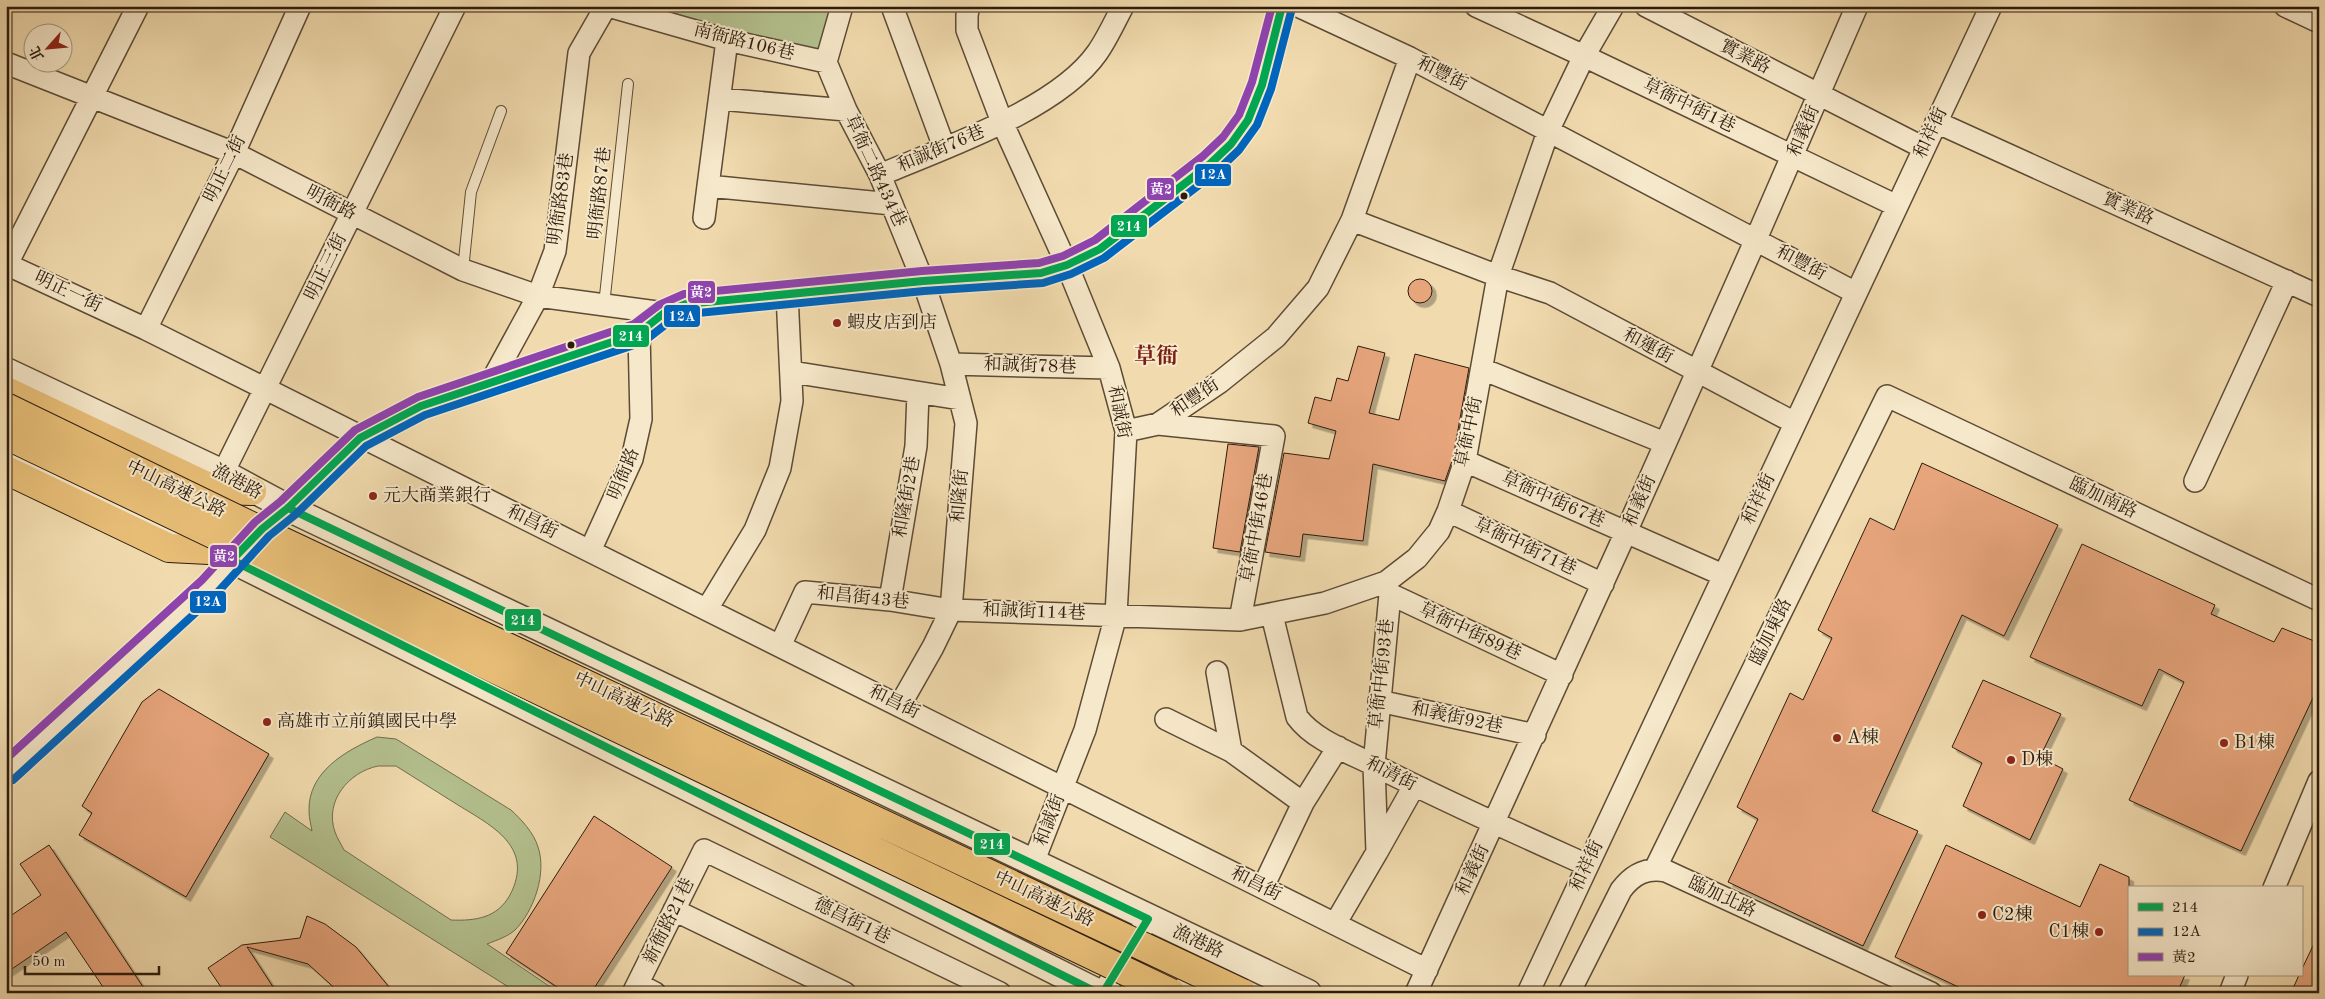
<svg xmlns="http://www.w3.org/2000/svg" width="2325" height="999" font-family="'Old Standard TT','Noto Serif TC',serif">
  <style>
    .green { fill: #b4c18f; stroke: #706e4e; fill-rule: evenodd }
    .building { fill: #e7a57b; stroke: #2c1b0e; filter: url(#shadow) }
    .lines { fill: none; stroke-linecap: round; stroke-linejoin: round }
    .service-casing { stroke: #5d4b36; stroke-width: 12 }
    .minor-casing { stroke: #5d4b36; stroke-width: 24 }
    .tertiary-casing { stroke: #5d4b36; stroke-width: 29 }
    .motorway-casing { stroke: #2c1b0e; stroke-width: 30 }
    .service { stroke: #f6e8ca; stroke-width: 10 }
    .minor { stroke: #f6e8ca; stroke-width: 21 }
    .tertiary { stroke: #f6e8ca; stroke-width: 26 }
    .motorway { stroke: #e8be77; stroke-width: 28 }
    .motorway-bridge-casing { stroke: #2c1b0e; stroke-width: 30; stroke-linecap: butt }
    .motorway-bridge { stroke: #e8be77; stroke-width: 28 }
    .bus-1-casing { stroke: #f6e8ca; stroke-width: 11 }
    .bus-2-casing { stroke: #f6e8ca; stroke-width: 11 }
    .bus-3-casing { stroke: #f6e8ca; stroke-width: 11 }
    .bus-1 { stroke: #00a651; stroke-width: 8 }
    .bus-2 { stroke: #0065bd; stroke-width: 8 }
    .bus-3 { stroke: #8e44ad; stroke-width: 8 }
    .bus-dot { fill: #2c1b0e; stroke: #f6e8ca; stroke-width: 2 }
    .poi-dot { fill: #8f2418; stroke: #f6e8ca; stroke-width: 2 }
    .labels { text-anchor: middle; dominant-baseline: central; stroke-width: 4; stroke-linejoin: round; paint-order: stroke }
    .street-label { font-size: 18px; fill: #2c1b0e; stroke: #f6e8ca }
    .poi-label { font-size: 18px; fill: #2c1b0e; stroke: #f6e8ca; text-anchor: start }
    .district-label { font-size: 22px; font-weight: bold; fill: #7a1f14; stroke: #f6e8ca }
    .line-badge { stroke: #f6e8ca; stroke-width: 2 }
    .badge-label { font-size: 14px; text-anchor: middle; font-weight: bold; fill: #fff }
  </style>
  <defs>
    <filter id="shadow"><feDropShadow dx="4.5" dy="4.5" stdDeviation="0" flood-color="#0004"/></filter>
  </defs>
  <rect width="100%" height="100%" fill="#f1dbae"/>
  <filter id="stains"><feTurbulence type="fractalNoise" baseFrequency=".004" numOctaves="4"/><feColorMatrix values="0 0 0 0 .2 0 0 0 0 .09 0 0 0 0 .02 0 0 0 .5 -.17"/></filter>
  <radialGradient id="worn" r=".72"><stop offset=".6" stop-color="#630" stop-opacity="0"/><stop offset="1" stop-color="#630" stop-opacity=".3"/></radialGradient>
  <path class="green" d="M631,6H832L820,51Z
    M377,737L396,739L511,810C521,819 534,833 538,847C547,873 534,911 515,930C507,937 497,940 487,944L552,988L549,993H518L270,837L285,812L312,831C311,825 309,818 309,811C308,772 345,751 377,737ZM378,766H396C417,779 437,792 458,805C492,826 535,847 510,895C497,918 476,921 451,920L344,850C341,844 337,838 335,832C324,801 349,772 378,766Z"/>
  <path class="building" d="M1408 291a12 12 0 1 1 24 0a12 12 0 1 1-24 0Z
    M1358,346L1385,353L1369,413L1399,420L1415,354L1469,368L1453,458L1445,481L1373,464L1363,541L1303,534L1300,557L1265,552L1284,453L1329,459L1336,431L1308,423L1315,397L1331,401L1337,378L1348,381Z
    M1228,444L1259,447L1240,552L1213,548Z
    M1922,463L2058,525L2004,636L1962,615L1872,811L1918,831L1863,946L1728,882L1758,819L1737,807L1790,693L1803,700L1832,638L1818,630L1870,518L1894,530Z
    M2082,544L2215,605L2211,614L2274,642L2282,628L2319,643V685L2241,851L2129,800L2184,682L2159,669L2142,706L2030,657Z
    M1983,680L2061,714L2040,757L2063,769L2030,840L1963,806L1982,763L1952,747Z
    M159,689L269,754L186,897L79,835L92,813L82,806L142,702Z
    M594,816L672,867L591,993H566L506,953Z
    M49,845L147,993H107L66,932L6,973V919L41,895L20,864Z
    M1946,845L2080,907L2100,864L2129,877V975H2185L2177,993H1971L1895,957Z
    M307,916L325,924L356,947L394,993H340L308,964L247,947L277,993H225L208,968L242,945L300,938Z
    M2319,933V993H2291L2299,975H2301V971Z"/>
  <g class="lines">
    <defs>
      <path id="service" d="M463,270L471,192L501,111
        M604,305L628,84"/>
      <path id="minor" d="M608,6L727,40L826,62L842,6
        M892,6L944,147
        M969,6L967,15V30L1002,122L1067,265L1109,368L1126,431L1116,615L1085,730L1033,863
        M1298,6L1410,58L1856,293
        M1476,6L1584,56L1897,206
        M1646,6L1924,148
        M2285,6L2319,22
        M727,40L708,186L892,204
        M826,62L846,110L880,175L923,281L951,364L966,423L951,610L933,647L900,705
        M6,63L234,153L463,270L538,296L664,313
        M720,99L846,110
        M1936,122L2319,296
        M880,175C943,148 1057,110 1097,53C1107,39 1115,21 1123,6
        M704,218L708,186
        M1352,220L1498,276L1550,293L1795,423
        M6,264L146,329L1427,970
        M7,264L138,6
        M146,329L234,153L300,6
        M951,364L1109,368
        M1482,369L1665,443
        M792,372L960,399
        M490,384L538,296L555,251L579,53L606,6
        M1158,424L1274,436L1240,620
        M1126,431L1158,424L1220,382L1276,337L1318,288L1352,220L1410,58
        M1465,461L1723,575
        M223,473L455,6
        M2195,481L2287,281
        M1448,511L1603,584
        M590,551L632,459L641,419L639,333
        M1386,582L1390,594L1562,675
        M890,600L916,446L918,393
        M707,609L755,530L780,468L792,401L787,294
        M1272,615L1297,717C1314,740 1348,752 1374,765C1444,801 1516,833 1587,865
        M780,646L805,592L890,600L951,610L1240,620L1325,603L1386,582L1417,558L1439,531L1448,511L1465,461L1498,276L1549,129L1584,56L1613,6
        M1217,672L1231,751
        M1379,701L1535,735
        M1166,719L1231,751L1303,803L1263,887
        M6,773L209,587L262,529L288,508L360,438L421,406L639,333L664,313L686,304L923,281L1041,273L1067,265L1100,249L1210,164L1231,144L1248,120L1262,85L1282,6
        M1303,803L1338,747
        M1377,852L1414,786
        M1655,869L1887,396L2319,600
        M2274,888L2319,781
        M674,910L845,993
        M1335,924L1377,852L1374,765L1390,594
        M638,984L655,993
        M633,993L704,850L1000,993
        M1103,993L1142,929
        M1416,993L1626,532L1756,239L1857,6
        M1528,993L1991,6
        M1569,993L1621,890C1633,874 1647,867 1666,871L1931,993
        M2230,993L2237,975"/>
      <path id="tertiary" d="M6,371L223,473L288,508L1308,993
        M6,453L232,560L1099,993"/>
      <path id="motorway" d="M6,391L215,490L252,491
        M6,470L169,548L209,550"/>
    </defs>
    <use href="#service" class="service-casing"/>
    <use href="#minor" class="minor-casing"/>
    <use href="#tertiary" class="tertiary-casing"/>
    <use href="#motorway" class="motorway-casing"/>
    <use href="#service" class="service"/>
    <use href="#minor" class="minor"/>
    <use href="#tertiary" class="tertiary"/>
    <use href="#motorway" class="motorway"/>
    <defs>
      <path id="motorway-bridge" d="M6,407L284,542L1242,993
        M6,435L1171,993"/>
    </defs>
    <use href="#motorway-bridge" class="motorway-bridge-casing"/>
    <use href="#motorway-bridge" class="motorway-bridge"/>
    <defs>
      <path id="bus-1" d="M288,508L1148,919L1103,993
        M1098,993L232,560L262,529L288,508L360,438L421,406L639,333L664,313L686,304L923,281L1041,273L1067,265L1100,249L1210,164L1231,144L1248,120L1262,85L1282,6"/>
      <path id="bus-2" d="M13,780L216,594L269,536L295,515L366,446L425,415L643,342L669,322L688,314L924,291L1043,283L1071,274L1104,258L1216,172L1239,150L1257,125L1271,89L1292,8"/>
      <path id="bus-3" d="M6,759L202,580L255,522L281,501L355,430L418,397L634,324L659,305L684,294L922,271L1039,263L1063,256L1095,240L1203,156L1223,137L1239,115L1252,82L1272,6"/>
    </defs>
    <use href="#bus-1" class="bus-1-casing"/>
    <use href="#bus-2" class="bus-2-casing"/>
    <use href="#bus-3" class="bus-3-casing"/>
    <use href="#bus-1" class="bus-1"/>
    <use href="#bus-2" class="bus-2"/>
    <use href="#bus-3" class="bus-3"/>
  </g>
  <g class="bus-dot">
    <circle cx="1184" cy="196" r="4.5"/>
    <circle cx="571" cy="345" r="4.5"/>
  </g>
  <g class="poi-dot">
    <circle cx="837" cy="323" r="5"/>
    <circle cx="373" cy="496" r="5"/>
    <circle cx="267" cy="722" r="5"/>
    <circle cx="1837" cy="738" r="5"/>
    <circle cx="2224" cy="743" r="5"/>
    <circle cx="2011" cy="760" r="5"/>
    <circle cx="1982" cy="915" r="5"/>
    <circle cx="2099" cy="932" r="5"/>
  </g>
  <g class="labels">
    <g class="street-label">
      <text transform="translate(744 42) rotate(14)">南衙路106巷</text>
      <text transform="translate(1745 57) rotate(27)">實業路</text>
      <text transform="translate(1442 74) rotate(27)">和豐街</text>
      <text transform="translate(1689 106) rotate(26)">草衙中街1巷</text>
      <text transform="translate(1804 131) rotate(-67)">和義街</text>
      <text transform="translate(1931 133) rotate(-65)">和祥街</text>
      <text transform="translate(941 149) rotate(-23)">和誠街76巷</text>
      <text transform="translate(225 169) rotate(-64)">明正二街</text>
      <text transform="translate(875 171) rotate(65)">草衙二路434巷</text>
      <text transform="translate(600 193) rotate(-84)">明衙路87巷</text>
      <text transform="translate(561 199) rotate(-82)">明衙路83巷</text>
      <text transform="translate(331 203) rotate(27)">明衙路</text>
      <text transform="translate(2128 209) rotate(24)">實業路</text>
      <text transform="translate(1801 263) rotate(28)">和豐街</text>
      <text transform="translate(326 267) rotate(-64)">明正三街</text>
      <text transform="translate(68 292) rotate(25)">明正一街</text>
      <text transform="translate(1648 346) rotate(28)">和運街</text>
      <text transform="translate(1030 366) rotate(2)">和誠街78巷</text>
      <text transform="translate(1195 398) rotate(-34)">和豐街</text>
      <text transform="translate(1119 412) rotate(79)">和誠街</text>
      <text transform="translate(1469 432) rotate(-78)">草衙中街</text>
      <text transform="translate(624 474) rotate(-68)">明衙路</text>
      <text transform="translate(237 482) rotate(28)">漁港路</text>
      <text transform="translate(176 489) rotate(26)">中山高速公路</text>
      <text transform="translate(960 496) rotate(-85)">和隆街</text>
      <text transform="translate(907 497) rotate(-80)">和隆街2巷</text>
      <text transform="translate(2103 498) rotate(25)">臨加南路</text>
      <text transform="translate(1759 499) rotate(-65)">和祥街</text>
      <text transform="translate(1553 500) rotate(24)">草衙中街67巷</text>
      <text transform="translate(1640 501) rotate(-66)">和義街</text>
      <text transform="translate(532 522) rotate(26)">和昌街</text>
      <text transform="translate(1257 528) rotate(-80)">草衙中街46巷</text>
      <text transform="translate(1525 547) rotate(25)">草衙中街71巷</text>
      <text transform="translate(863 598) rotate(6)">和昌街43巷</text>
      <text transform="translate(1034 612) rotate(2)">和誠街114巷</text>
      <text transform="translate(1470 632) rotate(25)">草衙中街89巷</text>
      <text transform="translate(1771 632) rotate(-64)">臨加東路</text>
      <text transform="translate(1382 674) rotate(-84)">草衙中街93巷</text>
      <text transform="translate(624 700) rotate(25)">中山高速公路</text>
      <text transform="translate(894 702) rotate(26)">和昌街</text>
      <text transform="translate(1457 718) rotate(12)">和義街92巷</text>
      <text transform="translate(1391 774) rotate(27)">和清街</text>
      <text transform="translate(1050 820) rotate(-69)">和誠街</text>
      <text transform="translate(1587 866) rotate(-65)">和祥街</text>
      <text transform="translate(1473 870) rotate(-65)">和義街</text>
      <text transform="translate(1256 884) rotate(27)">和昌街</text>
      <text transform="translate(1722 897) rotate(25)">臨加北路</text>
      <text transform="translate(1044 899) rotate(25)">中山高速公路</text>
      <text transform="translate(669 921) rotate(-64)">新衙路21巷</text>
      <text transform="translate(852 921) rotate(26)">德昌街1巷</text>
      <text transform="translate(1198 942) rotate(25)">漁港路</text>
    </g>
    <g class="poi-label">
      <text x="847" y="323">蝦皮店到店</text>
      <text x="383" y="496">元大商業銀行</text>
      <text x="277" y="722">高雄市立前鎮國民中學</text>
      <text x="1847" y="738">A棟</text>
      <text x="2234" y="743">B1棟</text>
      <text x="2021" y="760">D棟</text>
      <text x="1992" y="915">C2棟</text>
      <text x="2089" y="932" text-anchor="end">C1棟</text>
    </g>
    <g class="district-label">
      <text x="1156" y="357">草衙</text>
    </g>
  </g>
  <g class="line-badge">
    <rect x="1194" y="163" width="38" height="24" rx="5" fill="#0065bd"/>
    <rect x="1146" y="177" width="29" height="24" rx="5" fill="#8e44ad"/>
    <rect x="1110" y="214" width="38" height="24" rx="5" fill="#00a651"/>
    <rect x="687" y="280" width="29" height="24" rx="5" fill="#8e44ad"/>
    <rect x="663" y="304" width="38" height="24" rx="5" fill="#0065bd"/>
    <rect x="612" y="324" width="38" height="24" rx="5" fill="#00a651"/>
    <rect x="209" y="544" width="29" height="24" rx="5" fill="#8e44ad"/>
    <rect x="189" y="590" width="38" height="24" rx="5" fill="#0065bd"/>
    <rect x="504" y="608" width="38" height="24" rx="5" fill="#00a651"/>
    <rect x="973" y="832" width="38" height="24" rx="5" fill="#00a651"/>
  </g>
  <g class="badge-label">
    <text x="1213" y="179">12A</text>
    <text x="1161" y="194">黃2</text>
    <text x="1129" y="231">214</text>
    <text x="701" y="297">黃2</text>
    <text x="682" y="321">12A</text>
    <text x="631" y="341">214</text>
    <text x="224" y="561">黃2</text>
    <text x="208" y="606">12A</text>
    <text x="523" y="625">214</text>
    <text x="992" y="849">214</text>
  </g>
  <rect width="2325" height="999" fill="none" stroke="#f1dbae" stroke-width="25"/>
  <rect x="8" y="8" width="2310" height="984" fill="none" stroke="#2c1b0e" stroke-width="2.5"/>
  <rect x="12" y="12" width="2300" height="974" fill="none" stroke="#2c1b0e"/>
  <rect x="2128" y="886" width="175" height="90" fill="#f6e8ca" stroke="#a5967f"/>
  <rect x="2138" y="903" width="25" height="8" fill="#00a651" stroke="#a5967f"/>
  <text x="2172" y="912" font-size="15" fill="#2c1b0e">214</text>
  <rect x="2138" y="928" width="25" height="8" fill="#0065bd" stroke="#a5967f"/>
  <text x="2172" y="936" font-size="15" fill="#2c1b0e">12A</text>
  <rect x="2138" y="953" width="25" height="8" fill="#8e44ad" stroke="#a5967f"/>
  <text x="2172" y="962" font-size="15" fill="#2c1b0e">黃2</text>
  <g transform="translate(48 48) rotate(243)"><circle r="24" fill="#f6e8ca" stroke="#a5967f"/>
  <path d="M0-4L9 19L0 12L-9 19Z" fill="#8f2418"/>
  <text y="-8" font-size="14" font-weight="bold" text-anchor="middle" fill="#2c1b0e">北</text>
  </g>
  <path d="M25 966v8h134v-8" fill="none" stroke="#2c1b0e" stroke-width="2.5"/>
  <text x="32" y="966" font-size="15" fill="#2c1b0e" stroke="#f6e8ca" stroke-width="4" paint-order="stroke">50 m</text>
  <rect width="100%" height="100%" filter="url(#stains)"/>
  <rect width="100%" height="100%" fill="url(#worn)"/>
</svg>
